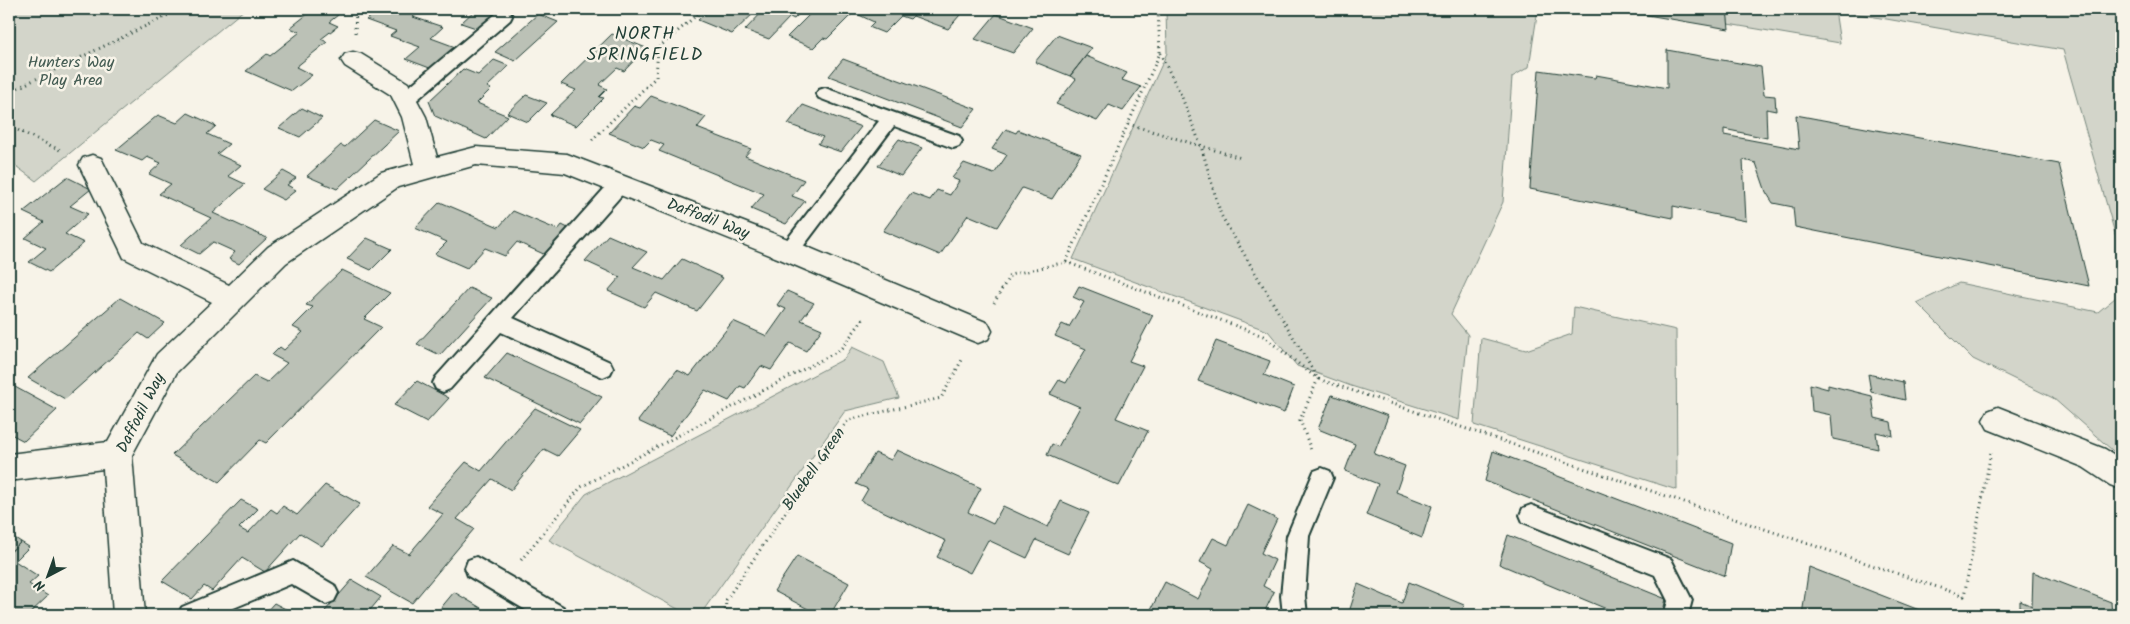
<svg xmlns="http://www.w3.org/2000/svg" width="2130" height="624" font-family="Kalam,sans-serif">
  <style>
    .green { fill: #d3d5ca; stroke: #79897f }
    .building { fill: #bbc1b6; stroke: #1f3d34 }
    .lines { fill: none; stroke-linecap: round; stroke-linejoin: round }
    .lane-casing { stroke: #1f3d34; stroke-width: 4 }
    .street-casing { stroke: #1f3d34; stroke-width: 3 }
    .path { stroke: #1f3d34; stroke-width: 3; stroke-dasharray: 1 4; stroke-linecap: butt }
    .lane { fill: #f7f3e8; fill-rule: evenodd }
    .street { fill: #f7f3e8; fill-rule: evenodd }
    .labels { text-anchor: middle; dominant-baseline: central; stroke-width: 5; stroke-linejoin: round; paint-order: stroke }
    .park-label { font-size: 16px; fill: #435b52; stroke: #f7f3e8 }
    .street-label { font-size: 16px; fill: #1f3d34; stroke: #f7f3e8 }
    .neighbourhood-label { font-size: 18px; letter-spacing: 1px; fill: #1f3d34; stroke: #f7f3e8 }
  </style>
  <rect width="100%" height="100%" fill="#f7f3e8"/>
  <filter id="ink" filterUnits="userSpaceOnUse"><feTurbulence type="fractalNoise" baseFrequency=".02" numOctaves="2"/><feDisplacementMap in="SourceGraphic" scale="10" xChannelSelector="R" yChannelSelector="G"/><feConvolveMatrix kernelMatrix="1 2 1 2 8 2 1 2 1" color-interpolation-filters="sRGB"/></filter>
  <g filter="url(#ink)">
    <path class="green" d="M9,9H245L36,181L9,161Z
      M1166,9H1538L1529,67L1512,77L1503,202L1451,314L1468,335L1459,420L1351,386L1297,366L1268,331L1073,259L1167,53Z
      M1727,9H2121V255L2063,50L1835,10L1840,43L1728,24Z
      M1959,283L2098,312L2121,293V458L2053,398L1973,359L1917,303Z
      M1574,307L1676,330L1677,490L1474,425L1481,338L1526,350L1572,334Z
      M852,347L884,362L899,398L845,411L700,615H689L549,540L586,494L844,359Z"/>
    <path class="building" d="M314,9H324L338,15L329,22L338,26L321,39L327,42L296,67L312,75L292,91L246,71L267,54L270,56L300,32L290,28Z
      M379,9H407L418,13L413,17L443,27L431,38L458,48L435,70L406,59L420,47L390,36L396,31L366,20Z
      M476,9H501L479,29L461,23Z
      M710,9H758L732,34L698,20Z
      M765,9H796L802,11L794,19L790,17L769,39L745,30Z
      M815,9H835L851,15L827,39L823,38L813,48L787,37Z
      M865,9H920L910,19L901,16L884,33L869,27L874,22L859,15Z
      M920,9H965L948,29L913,16Z
      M1624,9H1727L1729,29L1624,11Z
      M538,14L558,22L515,61L495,52Z
      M996,14L1033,28L1013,53L975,39Z
      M612,34L646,48L624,71L617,68L599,85L607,89L599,97L604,98L576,126L550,115L576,90L561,84Z
      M1057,35L1092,48L1070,76L1035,62Z
      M1667,50L1761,67L1764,95L1775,96L1776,111L1766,109L1767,138L1724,129V135L1799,149L1796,115L2059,164L2089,286L1795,227L1793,207L1773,203L1766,192L1756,163L1743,160L1746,221L1673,206V218L1530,189L1539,70L1595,78L1596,75L1667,88Z
      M1086,56L1127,73L1122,80L1141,87L1123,111L1109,105L1097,121L1056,104L1076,79L1070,76Z
      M843,59L976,109L962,127L829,76Z
      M494,60L509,66L487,87L491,89L477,103L508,116L486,139L435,116L429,101L463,69L478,75Z
      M526,95L547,103L528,122L507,113Z
      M651,96L706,117L697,128L751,149L745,156L804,180L792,196L805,201L786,224L751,209L764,194L659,151L664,145L651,140L644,147L609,133L634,106L640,108Z
      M803,105L861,127L841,152L818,144L823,137L788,124Z
      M302,108L322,118L300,137L279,128Z
      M188,113L216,126L207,134L229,144L217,154L241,165L228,176L245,184L213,213L267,238L239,264L229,259L235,252L213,242L199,254L181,245L211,218L159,194L171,184L149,174L161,163L147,157L142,161L116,150L158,115L177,123Z
      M374,120L399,131L337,189L307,176L341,145L345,147Z
      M1006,129L1016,133L1018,130L1081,154L1052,199L1022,188L997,227L968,215L940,255L883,231L911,193L930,200L937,190L950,195L959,181L952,178L964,163L994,174L1007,155L992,149Z
      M899,139L922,148L901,176L878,166Z
      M283,171L296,178L287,185L296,190L284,200L262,189Z
      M67,177L91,189L70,206L88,214L65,234L84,243L49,272L29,262L46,248L25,238L44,222L23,212Z
      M440,202L499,227L513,211L558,230L562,225L572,230L548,256L517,242L505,256L485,248L467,268L435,254L447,242L415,228Z
      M608,235L647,252L633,267L664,280L682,259L723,278L697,311L656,293L644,307L608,291L620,277L585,261Z
      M367,238L392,249L371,270L347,259Z
      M342,270L390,293L364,319L381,327L266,443L260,440L219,482L172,455L254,376L267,382L287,363L272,355L280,347L284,350L303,332L293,327L313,307L306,305Z
      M1079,286L1153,315L1129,361L1143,366L1116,418L1148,431L1119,486L1047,455L1052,444L1058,447L1080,407L1050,394L1059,380L1066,383L1086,349L1055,336L1062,324L1069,327L1084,302L1073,297Z
      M469,288L492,298L440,355L417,344Z
      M787,291L814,303L801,320L822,329L806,351L790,343L771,370L761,366L745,388L740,386L729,401L705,390L670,436L638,421L677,370L690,376L733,321L767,336L786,309L777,305Z
      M120,298L165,323L148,339L139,333L65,399L28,378Z
      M1216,341L1270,361L1264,375L1294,387L1284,413L1198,381Z
      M507,353L602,397L580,424L485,378Z
      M1868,374L1903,382L1905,400L1871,392Z
      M417,381L449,398L427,422L394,405Z
      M1810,384L1828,389V385L1872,396L1875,418L1891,422L1893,436L1876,432L1878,449L1833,439L1831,415L1812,411Z
      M15,387L57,410L24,441L9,433V393Z
      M1332,395L1388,416L1374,454L1405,466L1396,492L1432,506L1422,538L1366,515L1378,484L1345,471L1355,444L1318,429Z
      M535,408L580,430L558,456L544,449L511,490L492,479L457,519L474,529L412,603L366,577L393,546L409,554L443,514L427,506L466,462L481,471Z
      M897,450L981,488L968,512L993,524L1003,506L1048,527L1061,501L1089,513L1068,554L1036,540L1027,558L988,540L970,573L937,557L946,541L861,501L868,489L856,484L875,453L891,460Z
      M1493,451L1731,543L1725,576L1485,481Z
      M325,485L360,504L322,546L300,533L265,572L242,558L212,591L204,586L192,599L162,581L241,500L258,509L239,528L248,533L271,509L277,513L283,506L297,515Z
      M1248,505L1277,519L1261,553L1275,560L1263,586L1274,592L1263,615H1148L1165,582L1198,599L1213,569L1200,562L1213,538L1228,545Z
      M9,534L21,542L9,553Z
      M1508,535L1666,599L1662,615H1621L1499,564Z
      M21,542L29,547L15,561L38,576L29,584L48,596L28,615H9V553Z
      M797,556L849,583L830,615H804L808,609L774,591Z
      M1809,567L1932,615H1802Z
      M2033,572L2111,602L2112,615H2020V601L2032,606Z
      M352,580L381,597L366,615H332L325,611Z
      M1409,582L1464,605L1461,615H1348L1358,584L1402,603Z
      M454,592L486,611L482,615H435Z
      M274,603L297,615H263Z"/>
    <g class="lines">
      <defs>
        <path id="lane" d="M504,10L510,12L512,16L510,20L411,105L405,106L399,105L396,100L399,95L498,12Z
          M825,88L959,136L962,141L959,146L953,148L894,126L796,256L789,259L782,256L779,251L782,246L879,121L819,98L816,94L819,90Z
          M619,178L626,180L628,185L626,190L513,318L610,362L613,368L610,374L603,377L596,374L501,332L450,389L443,392L436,389L433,383L436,377L612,180Z
          M1322,468L1330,471L1333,478L1309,536L1305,596L1307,615H1283L1281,596L1287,536L1314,471Z
          M1531,505L1671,559L1692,600L1688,615H1664L1668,601L1655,575L1523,522L1520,515L1523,508Z
          M476,557L563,607L567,615H534L468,576L465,568L468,560Z
          M293,561L334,585L338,593L334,601L326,604L291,584L217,615H178L182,607Z"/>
        <path id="street" d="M353,52L361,54L408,83L426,117L437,157L476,147L567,154L798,243L988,323L992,331L988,339L978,343L968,339L780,259L565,173L476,165L398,187L286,263L177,372L132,455L145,615H113L103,469L9,481V454L108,442L157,354L212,302L124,258L79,165L83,158L92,155L101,158L143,243L229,285L268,247L381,173L414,164L402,117L391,95L345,66L341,60L345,54Z
          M1998,407L2105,449L2121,459V489L2110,485L2083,467L1988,429L1983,420L1988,411Z"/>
      </defs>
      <use href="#lane" class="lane-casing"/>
      <use href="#street" class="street-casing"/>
      <path class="path" d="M355,33L356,9
        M1160,53L1181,95L1201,146L1221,215L1318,379L1964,596L1991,452
        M9,92L181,9
        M1128,124L1241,158
        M9,126L62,151
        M592,140L656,77L658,48L704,9
        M1066,262L1263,336L1318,379L1300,420L1311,450
        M1066,262L1160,53L1158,9
        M994,303L1010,275L1066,262
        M521,560L581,487L840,350L865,317
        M725,615L726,600L848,420L941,398L963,358"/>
      <use href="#lane" class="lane"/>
      <use href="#street" class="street"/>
    </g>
  </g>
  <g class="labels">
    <g class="park-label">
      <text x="71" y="62">Hunters Way<tspan x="71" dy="18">Play Area</tspan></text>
    </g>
    <g class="street-label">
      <text transform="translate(708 219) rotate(21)">Daffodil Way</text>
      <text transform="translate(141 413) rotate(-63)">Daffodil Way</text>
      <text transform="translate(814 469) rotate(-55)">Bluebell Green</text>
    </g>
    <g class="neighbourhood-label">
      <text x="645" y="34">NORTH<tspan x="645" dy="21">SPRINGFIELD</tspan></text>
    </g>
  </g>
  <rect width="2130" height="624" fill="none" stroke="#f7f3e8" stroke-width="30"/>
  <rect x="15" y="15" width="2100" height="594" fill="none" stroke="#1f3d34" stroke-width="2" filter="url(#ink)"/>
  <g transform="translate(48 576) rotate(221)" stroke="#f7f3e8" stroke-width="4" paint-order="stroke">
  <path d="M0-4L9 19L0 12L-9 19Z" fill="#1f3d34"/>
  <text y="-8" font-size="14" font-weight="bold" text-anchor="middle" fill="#1f3d34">N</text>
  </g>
</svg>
